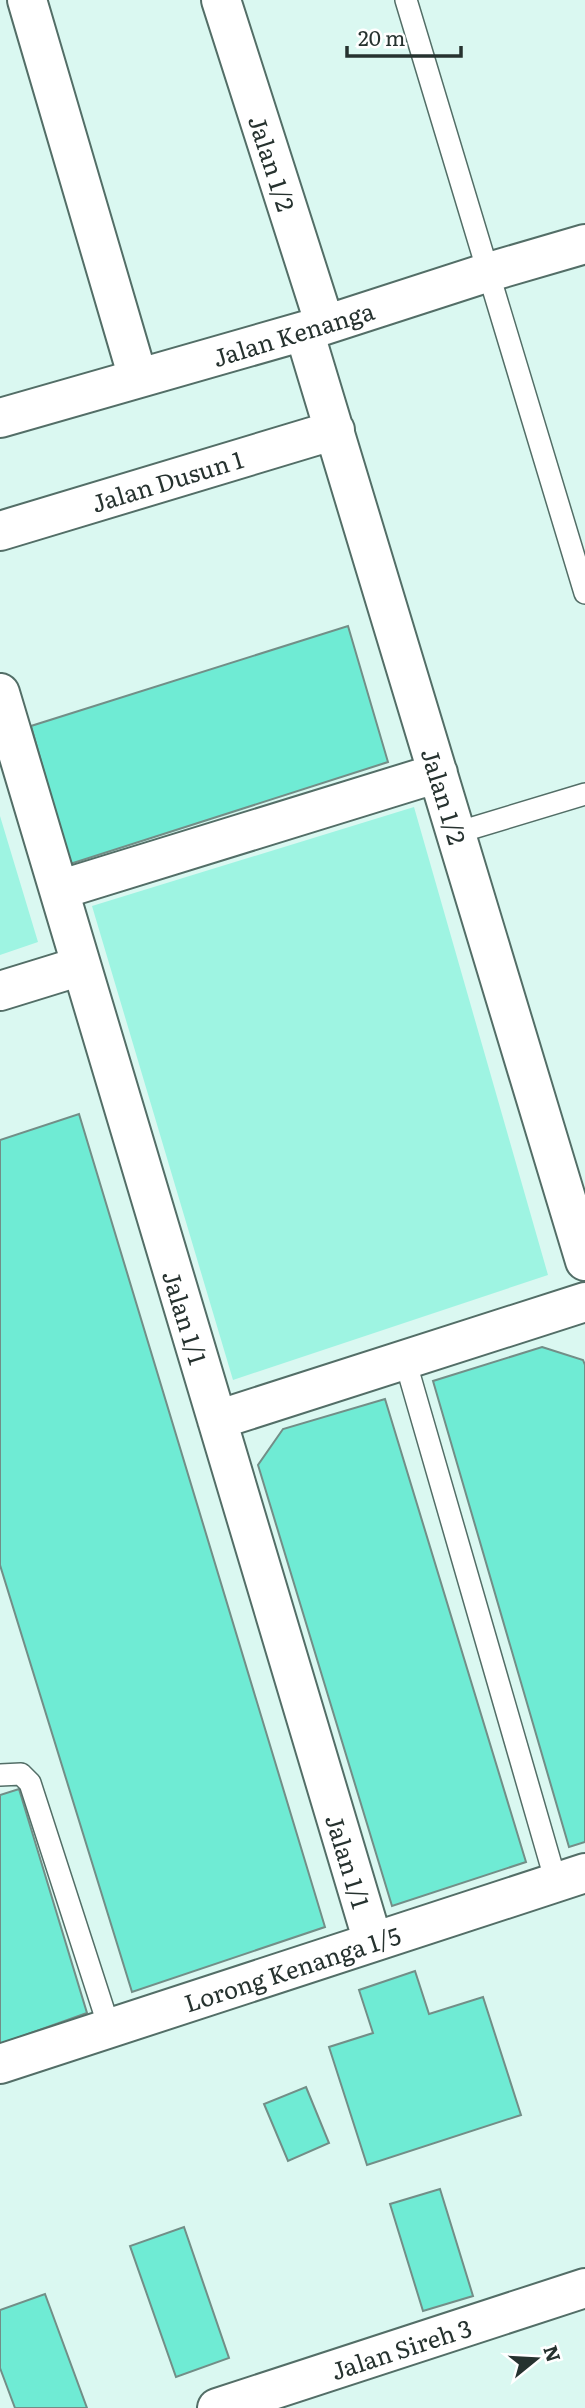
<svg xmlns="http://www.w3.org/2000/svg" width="585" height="2408" font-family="Literata,serif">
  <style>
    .green { fill: #9ef4e2 }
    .building { fill: #6febd4; stroke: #728e87; stroke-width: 2 }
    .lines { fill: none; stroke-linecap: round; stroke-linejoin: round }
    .service-casing { stroke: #536e67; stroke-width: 24 }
    .minor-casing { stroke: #536e67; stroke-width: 42 }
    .service { stroke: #fff; stroke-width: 21 }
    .minor { stroke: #fff; stroke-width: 38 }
    .labels { text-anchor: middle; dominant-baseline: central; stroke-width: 5; stroke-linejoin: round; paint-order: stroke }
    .street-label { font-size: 24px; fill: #26322f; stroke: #fff }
  </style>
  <rect width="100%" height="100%" fill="#daf8f1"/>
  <path class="green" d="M414,807L548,1275L233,1380L92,906Z
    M0,816L38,942L0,955Z"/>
  <path class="building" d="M348,626L388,762L70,864L31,726Z
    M79,1114L325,1927L132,1992L0,1565V1140Z
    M542,1347L583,1360L585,1365V1842L569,1847L433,1381Z
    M385,1399L526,1862L392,1906L258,1465L283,1429Z
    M19,1789L87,2013L0,2044V1795Z
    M415,1971L429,2014L483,1997L521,2115L367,2165L329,2047L373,2033L359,1990Z
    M306,2087L329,2143L288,2161L264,2104Z
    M440,2189L473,2296L423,2311L390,2204Z
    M184,2227L229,2358L176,2377L130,2246Z
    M45,2294L87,2408H15L0,2368V2310Z"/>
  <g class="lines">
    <defs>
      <path id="service" d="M406,0L585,593
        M456,833L585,794
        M405,1360L556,1882
        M0,1775L21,1774L30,1783L109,2027"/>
      <path id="minor" d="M27,0L138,378
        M221,0L325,325
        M304,331L585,1261
        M0,418L325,325L489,272L585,244
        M0,531L335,430
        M0,693L373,1942
        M59,890L438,773
        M0,991L81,966
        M217,1420L585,1302
        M0,2064L585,1873
        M217,2408L585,2288"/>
    </defs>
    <use href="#service" class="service-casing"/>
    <use href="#minor" class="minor-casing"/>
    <use href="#service" class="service"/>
    <use href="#minor" class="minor"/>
  </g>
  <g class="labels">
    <g class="street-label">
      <text transform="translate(273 163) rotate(72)">Jalan 1/2</text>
      <text transform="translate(293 333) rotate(-17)">Jalan Kenanga</text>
      <text transform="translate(167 480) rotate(-17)">Jalan Dusun 1</text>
      <text transform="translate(445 796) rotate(73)">Jalan 1/2</text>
      <text transform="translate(186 1317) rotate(73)">Jalan 1/1</text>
      <text transform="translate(349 1861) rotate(73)">Jalan 1/1</text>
      <text transform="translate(292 1968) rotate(-18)">Lorong Kenanga 1/5</text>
      <text transform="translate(401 2348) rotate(-18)">Jalan Sireh 3</text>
    </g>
  </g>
  <g transform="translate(536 2359) rotate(72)" stroke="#ffffff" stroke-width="5" paint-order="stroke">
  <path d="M0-5L12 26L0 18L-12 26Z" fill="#26322f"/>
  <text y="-10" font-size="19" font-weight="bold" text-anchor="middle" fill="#26322f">N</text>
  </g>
  <path d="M347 46v10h114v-10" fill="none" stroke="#26322f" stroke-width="3.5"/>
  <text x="358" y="46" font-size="21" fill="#26322f" stroke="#ffffff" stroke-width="5" paint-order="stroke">20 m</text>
</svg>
